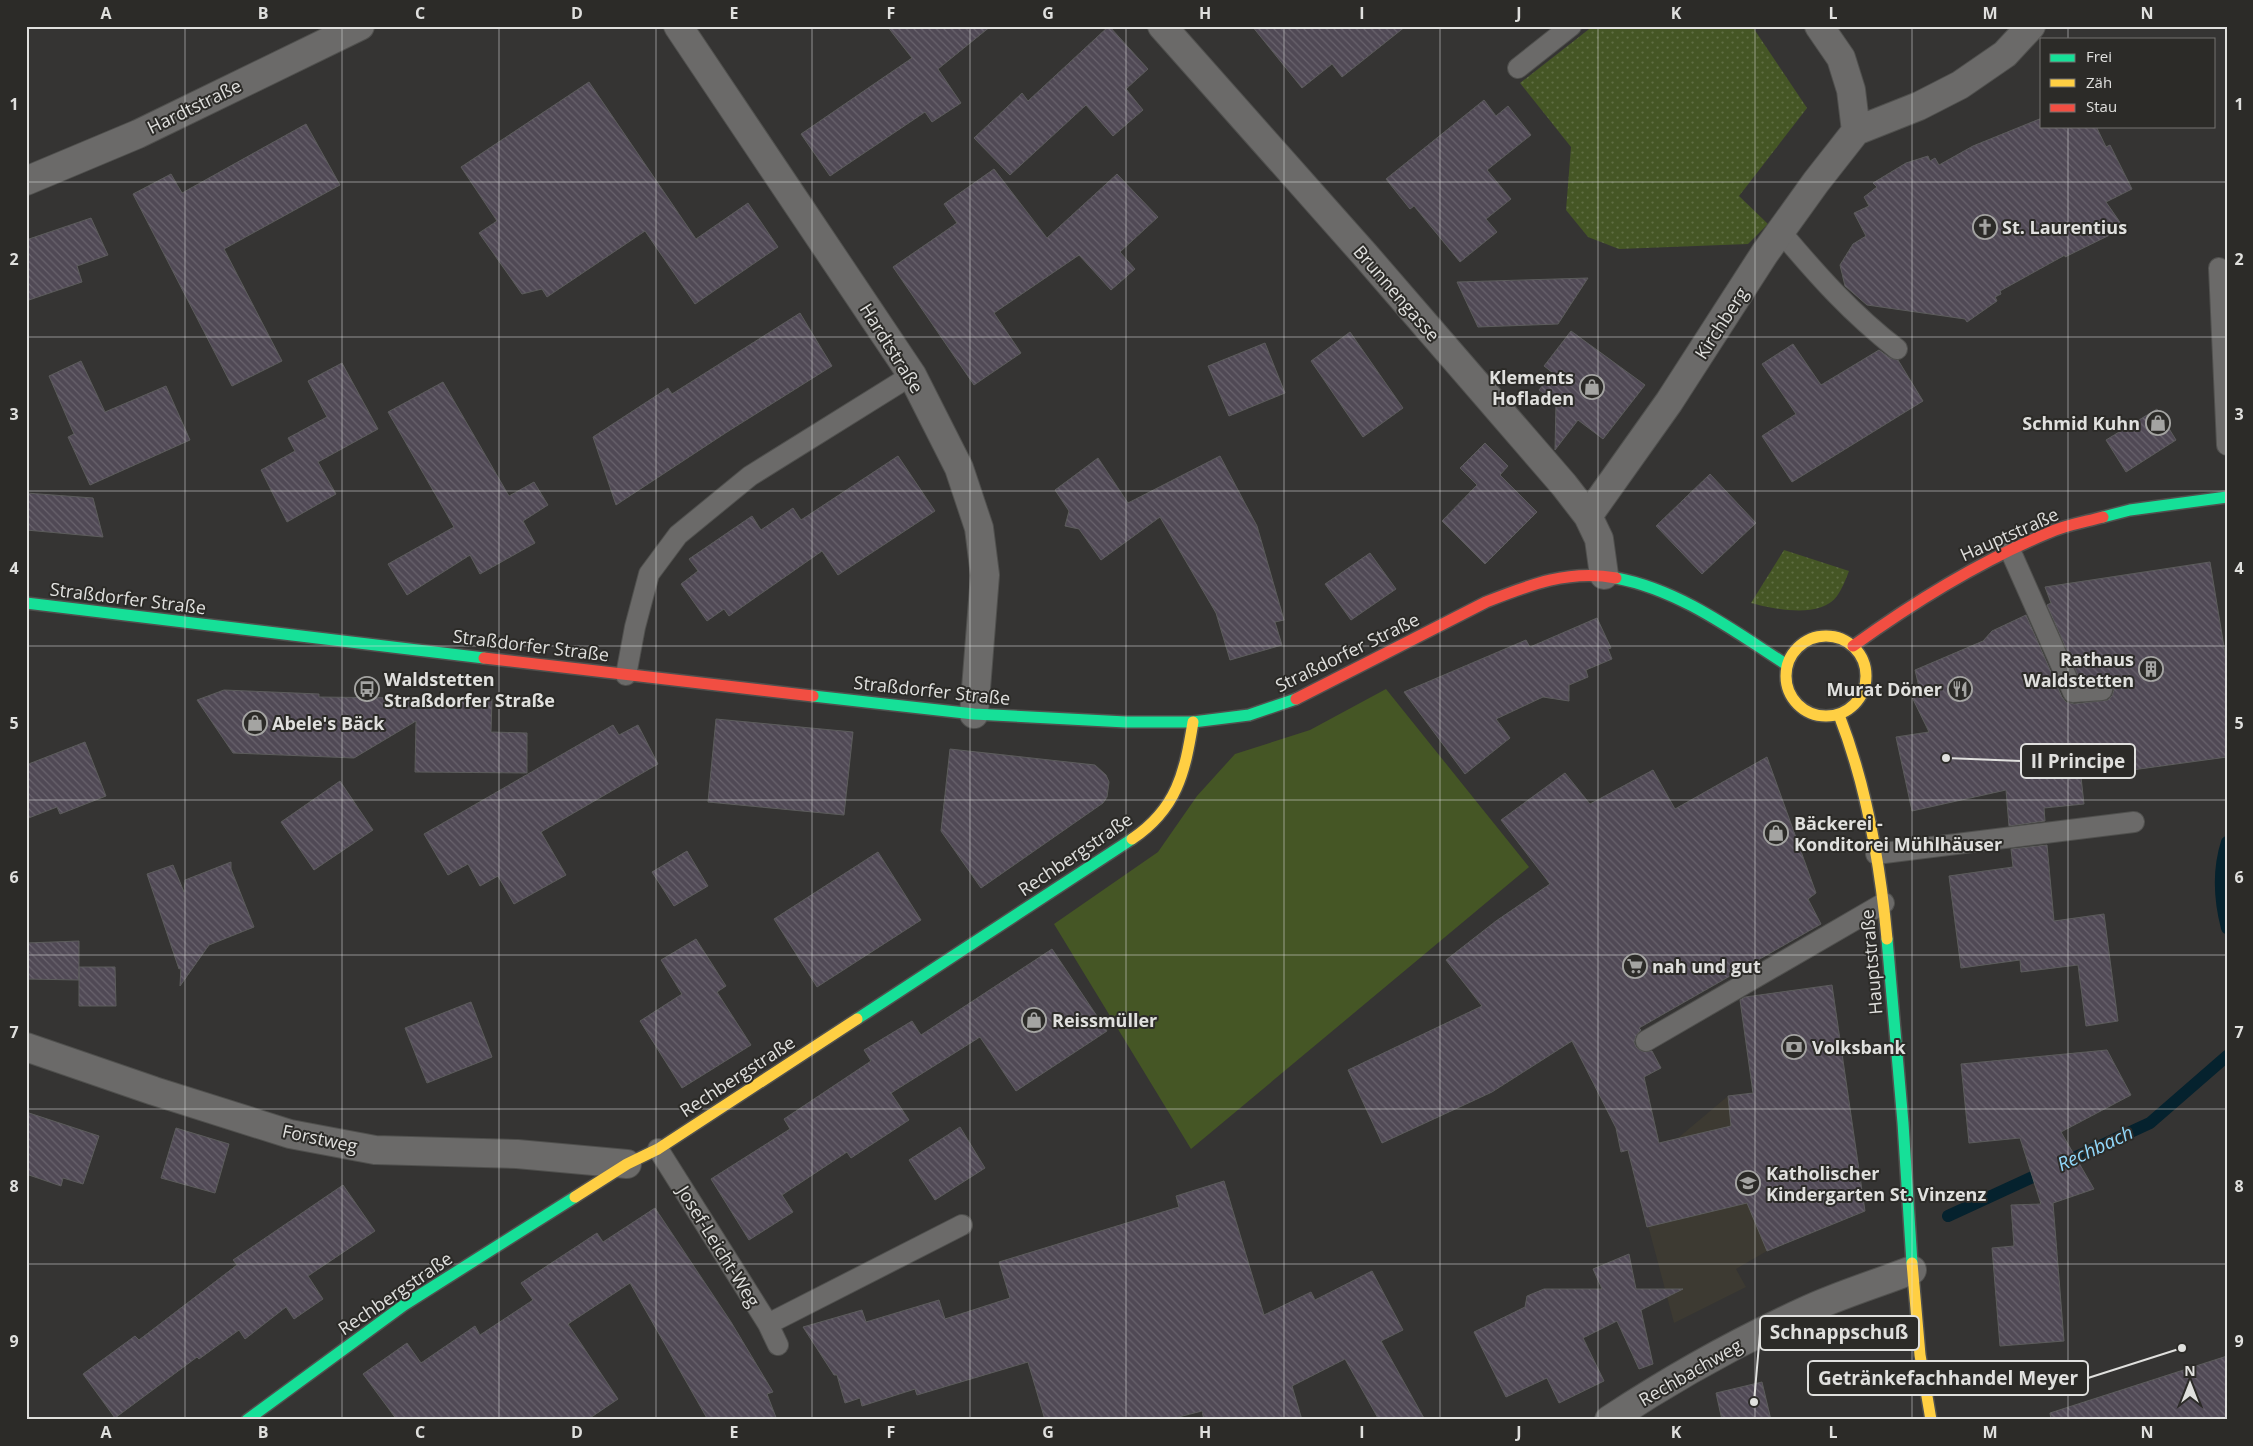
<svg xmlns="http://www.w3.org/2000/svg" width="2253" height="1446" font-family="'Open Sans',sans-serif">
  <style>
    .built { fill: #3d3a32 }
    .grass { fill: url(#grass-dots) }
    .park { fill: #455625 }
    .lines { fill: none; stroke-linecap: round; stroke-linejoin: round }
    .stream { stroke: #05222e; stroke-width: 12 }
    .building { fill: url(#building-back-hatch); stroke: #5c5c5c }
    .lane-casing { stroke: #50504e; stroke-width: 22 }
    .street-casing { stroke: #50504e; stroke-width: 30 }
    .fast-casing { stroke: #50504e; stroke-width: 14 }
    .slow-casing { stroke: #50504e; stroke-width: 14 }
    .jam-casing { stroke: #50504e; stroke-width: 14 }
    .lane { stroke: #6b6a69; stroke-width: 20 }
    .street { stroke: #6b6a69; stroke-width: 28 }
    .fast { stroke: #16e098; stroke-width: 11 }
    .slow { stroke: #ffcf43; stroke-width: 11 }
    .jam { stroke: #f24e42; stroke-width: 11 }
    .grid { fill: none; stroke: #e0e0de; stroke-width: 1; stroke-opacity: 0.55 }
    .labels { text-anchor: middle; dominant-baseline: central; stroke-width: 4; stroke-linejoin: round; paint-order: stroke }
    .street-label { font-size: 18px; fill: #e0e0de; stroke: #2c2b28 }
    .poi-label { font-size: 18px; font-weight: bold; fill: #e0e0de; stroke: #2c2b28; text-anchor: start }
    .water-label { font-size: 19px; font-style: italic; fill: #91d8fb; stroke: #2c2b28 }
    .leader { fill: none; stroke: #e0e0de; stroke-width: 2 }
    .callout-dot { fill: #e0e0de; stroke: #2c2b28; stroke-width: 2 }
    .callout { fill: #2c2b28; stroke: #e0e0de; stroke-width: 2 }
    .callout-label { font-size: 19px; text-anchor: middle; font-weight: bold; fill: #e0e0de }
    .neatline { fill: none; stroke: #e0e0de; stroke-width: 2 }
    .grid-label { font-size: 16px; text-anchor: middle; font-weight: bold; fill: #e0e0de }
  </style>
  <defs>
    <pattern id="grass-dots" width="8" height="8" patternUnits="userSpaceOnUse" patternTransform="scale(1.25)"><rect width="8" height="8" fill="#455625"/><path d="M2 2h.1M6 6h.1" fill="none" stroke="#606e44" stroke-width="1.8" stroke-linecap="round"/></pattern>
    <pattern id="building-back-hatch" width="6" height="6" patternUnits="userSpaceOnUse" patternTransform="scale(1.25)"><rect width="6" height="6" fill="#504955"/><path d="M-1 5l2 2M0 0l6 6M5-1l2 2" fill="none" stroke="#69636d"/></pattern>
  </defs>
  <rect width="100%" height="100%" fill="#353433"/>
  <path class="built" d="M1728,1096L1733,1140L1854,1142L1865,1211L1767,1251L1736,1269L1746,1287L1674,1323L1628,1150L1678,1138Z"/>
  <path class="grass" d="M1593,26H1752L1807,108L1739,196L1768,224L1748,244L1619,249L1588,237L1566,210L1571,147L1520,83Z
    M1784,550L1849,571C1846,579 1842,589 1837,596C1821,619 1773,609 1751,603Z"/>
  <path class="park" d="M1386,689L1529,867L1191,1149L1054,924L1158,852L1197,796L1235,754L1310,730Z"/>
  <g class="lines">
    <path class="stream" d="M2227,842C2218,870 2220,901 2227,928
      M1948,1216L2150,1123L2227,1056"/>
  </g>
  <path class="building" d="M887,26H991L938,69L961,103L932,122L925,112L830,176L801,134L912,58Z
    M1109,26L1148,69L1126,89L1143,110L1113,136L1086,105L1010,175L974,138L1022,93L1028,101Z
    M1252,26H1406L1342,77L1332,64L1302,88Z
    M589,82L696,239L748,203L778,247L695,304L645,231L547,297L542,289L522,294L479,233L497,221L461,167Z
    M1484,100L1496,116L1508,106L1531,135L1487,170L1511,199L1486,219L1497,232L1460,262L1414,206L1410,209L1386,179Z
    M2042,118V126H2096L2106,147L2110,145L2132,189L2106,202L2124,228L2065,257V255L2000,291L2001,294L1995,297L1997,301L1967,322L1965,319L1867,305L1845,286L1840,265L1853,244L1866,236L1854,213L1869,206L1864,197L1877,187L1873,183L1906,163L1928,156L1930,161L1935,158L1939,165L1973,146Z
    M306,124L340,185L224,249L282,361L232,386L133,194L171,174L182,193Z
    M994,169L1047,238L1117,174L1158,217L1120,252L1135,269L1111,290L1079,255L994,313L1021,353L974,385L893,267L957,223L944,204Z
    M91,218L108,255L77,266L82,282L26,301V240Z
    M1588,278L1558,324L1478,327L1457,282Z
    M800,313L832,366L727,432L616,505L593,437L668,388L672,394Z
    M1571,331L1645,385L1603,439L1578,420L1555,450L1556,402L1539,390L1553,373L1544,366Z
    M1350,332L1403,408L1363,437L1311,361Z
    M1265,343L1285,393L1229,416L1208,366Z
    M1793,344L1821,385L1879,350L1890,358L1898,360L1923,401L1792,482L1762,436L1796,414L1762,364Z
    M81,361L105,412L166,386L190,440L90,485L68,437L74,434L49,376Z
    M342,363L378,429L318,462L336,494L287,522L261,470L295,451L288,438L327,417L308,381Z
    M443,382L509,496L534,482L548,505L523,521L535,543L480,574L470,555L407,595L388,564L454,527L388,412Z
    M2157,409L2176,440L2126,472L2106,440Z
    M1485,443L1508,466L1500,475L1537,512L1485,564L1442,521L1477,485L1460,468Z
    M898,456L935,511L838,575L822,551L729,616L724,609L707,621L681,584L698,571L689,559L752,516L761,530L793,508L801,520Z
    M1220,456L1257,526L1284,620L1275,622L1282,645L1230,660L1216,613L1160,517L1101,560L1079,529L1065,526L1069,511L1055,490L1098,458L1128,503Z
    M1710,474L1756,523L1702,574L1656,526Z
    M26,493L93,498L103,537L26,530Z
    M1370,553L1396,589L1351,620L1325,584Z
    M2210,562L2227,665V757L2081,777L2084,804L2044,808L2045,821L2009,826L2006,790L1912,811L1896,737L1929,732L1910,693L1919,687L1915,670L1983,641L1992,631L2026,615L2062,697L2066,702L2074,704L2108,700L2112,696L2114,690L2112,684L2108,680H2080L2047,605L2051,603L2045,587Z
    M1597,618L1611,648L1608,649L1612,659L1586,670L1588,677L1569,685V701L1543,697L1496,719L1510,738L1465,774L1404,692L1526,640L1530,647Z
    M224,690L319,694V697L492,699L491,732L527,733V773L415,772L416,721L354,758L233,753L197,700Z
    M716,719L853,732L844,815L708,802Z
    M613,725L619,735L638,725L658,764L541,832L566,875L514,904L498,876L480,886L468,864L448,875L424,834Z
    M85,742L106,796L60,814L57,807L26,819V765Z
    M950,749L1095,765L1106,775L1109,782L1107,797L1103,803L981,888L941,831Z
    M1767,757L1816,893L1808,899L1821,924L1639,1028L1641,1030L1636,1036L1634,1042L1636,1047L1641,1051H1652L1661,1068L1644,1077L1659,1143L1731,1126L1728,1096L1753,1093L1740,1000L1745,997L1832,985L1865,1211L1767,1251L1747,1203L1647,1227L1628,1150L1621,1152L1616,1128L1572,1041L1492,1092L1382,1143L1348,1070L1482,1006L1446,960L1496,921L1550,884L1501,820L1565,773L1590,804L1653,770L1675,809Z
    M340,781L373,830L314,870L281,822Z
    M2047,845L2054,921L2104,914L2118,1021L2086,1026L2078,965L2021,972L2020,960L1961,968L1949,876L2013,867L2011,849Z
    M687,851L708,886L674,906L652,872Z
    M878,852L921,920L817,987L774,919Z
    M231,862V869L254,927L209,945L180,986L181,968L179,969L147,874L173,865L184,892L185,880Z
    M696,939L726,986L717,992L751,1045L682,1088L640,1021L682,994L661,960Z
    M79,941V980L26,979V943Z
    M1052,949L1107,1031L1016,1091L980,1037L891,1093L909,1120L851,1158L847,1152L782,1195L793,1212L749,1240L711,1179L790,1129L784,1119L871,1061L864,1050L912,1021L921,1035Z
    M79,967H115L116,1006H79Z
    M471,1002L492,1057L427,1083L405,1028Z
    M2107,1050L2131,1095L2061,1132L2094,1189L2053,1203L2064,1341L2000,1346L1992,1248L2014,1246L2011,1205L2041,1204L2020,1138L1969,1143L1961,1064Z
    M26,1112L99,1136L83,1184L63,1178L61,1186L26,1174Z
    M960,1127L985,1168L935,1200L909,1160Z
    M176,1128L229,1144L215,1193L161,1178Z
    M1224,1181L1264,1315L1311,1292L1315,1300L1372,1271L1403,1330L1381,1341L1425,1420H1379L1345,1359L1292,1386L1302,1420H1204L1202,1411L1167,1420H1045L1028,1362L917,1395L915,1389L862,1406L860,1398L845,1403L837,1375H834L803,1327L862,1310L866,1322L939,1300L945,1319L1010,1298L999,1262L1179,1207L1176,1196Z
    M343,1185L375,1231L308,1276L323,1299L294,1319L286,1307L245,1339L239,1330L199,1359L197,1357L115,1418L83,1374L135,1336L139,1340L237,1265L233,1260Z
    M655,1208L731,1322L773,1392L767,1394L777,1420H708L630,1283L568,1324L618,1399L587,1420H397L363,1374L407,1343L421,1363L475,1326L480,1335L533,1300L521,1283L597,1233L603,1242Z
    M1629,1254L1636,1289H1683L1641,1310L1653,1364L1639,1369L1617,1321L1583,1338L1604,1381L1559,1403L1547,1378L1506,1397L1474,1332L1525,1307L1527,1296L1544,1289H1602L1593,1269Z
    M2227,1356V1420H2051L2050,1413Z
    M1762,1382L1771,1420H1722L1716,1393Z"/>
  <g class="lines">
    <defs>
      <path id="lane" d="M1518,68L1571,26
        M1781,232C1819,277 1851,313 1897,349
        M2219,268L2227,445
        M2010,550L2073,692L2102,690
        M626,675L635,627L649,574L678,535L750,476L912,375
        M1876,854L2134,822
        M1646,1041L1884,903
        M658,1149L768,1324L778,1345
        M768,1324L962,1225"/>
      <path id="street" d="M678,26L912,375L959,468L979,528L985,575L974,714
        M1162,26L1366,256L1564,485L1588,516L1599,539L1604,575
        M1819,26L1841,58L1851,90L1856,131
        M26,181L138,134L360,26
        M1588,516L1669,402L1765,253L1816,182L1856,131L1919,106L1960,85L2005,54L2031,26
        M26,1047L154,1091L290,1134L375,1150L517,1154L627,1164
        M1609,1420C1671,1379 1737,1342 1805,1311C1839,1295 1876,1284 1912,1270"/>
      <path id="fast" d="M2103,517L2130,510L2227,497
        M1616,578C1680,590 1734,631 1787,665
        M26,603L484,658
        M813,696L974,714L1126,722H1193L1249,715L1296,699
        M1887,939L1903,1123L1912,1263
        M857,1019L1132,839
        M247,1420L404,1305L575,1197"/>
      <path id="slow" d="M1786 676a40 40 0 1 1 80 0a40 40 0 1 1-80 0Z
        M1839,715C1867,787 1880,862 1887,939
        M1132,839C1177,809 1185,772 1193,722
        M575,1197L627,1164L658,1149L857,1019
        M1912,1263L1920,1355L1931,1420"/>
      <path id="jam" d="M1853,646C1914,602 1978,562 2048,533C2065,525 2085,522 2103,517
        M484,658L813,696
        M1296,699L1486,602C1529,585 1569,569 1616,578"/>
    </defs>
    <use href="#lane" class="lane-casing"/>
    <use href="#street" class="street-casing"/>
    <use href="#fast" class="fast-casing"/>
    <use href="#slow" class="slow-casing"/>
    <use href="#jam" class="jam-casing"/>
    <use href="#lane" class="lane"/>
    <use href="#street" class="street"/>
    <use href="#fast" class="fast"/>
    <use href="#slow" class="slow"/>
    <use href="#jam" class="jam"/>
  </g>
  <path class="grid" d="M185,26V1420M342,26V1420M499,26V1420M656,26V1420M812,26V1420M970,26V1420M1126,26V1420M1284,26V1420M1440,26V1420M1598,26V1420M1755,26V1420M1912,26V1420M2068,26V39M2068,126V1420M26,182H2227M26,337H2227M26,491H2227M26,646H2227M26,800H2227M26,955H2227M26,1109H2227M26,1264H2227"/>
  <defs>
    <symbol id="church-ring" viewBox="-11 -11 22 22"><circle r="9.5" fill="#2c2b28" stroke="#a4a4a2" stroke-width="1.5"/><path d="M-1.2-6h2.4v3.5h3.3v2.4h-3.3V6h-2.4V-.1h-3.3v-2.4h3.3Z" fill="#a4a4a2"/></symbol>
    <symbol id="shop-ring" viewBox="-11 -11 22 22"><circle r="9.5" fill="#2c2b28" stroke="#a4a4a2" stroke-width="1.5"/><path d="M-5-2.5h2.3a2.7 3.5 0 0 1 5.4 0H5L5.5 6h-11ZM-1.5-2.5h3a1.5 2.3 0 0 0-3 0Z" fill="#a4a4a2"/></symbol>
    <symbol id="building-ring" viewBox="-11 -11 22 22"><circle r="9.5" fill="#2c2b28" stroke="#a4a4a2" stroke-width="1.5"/><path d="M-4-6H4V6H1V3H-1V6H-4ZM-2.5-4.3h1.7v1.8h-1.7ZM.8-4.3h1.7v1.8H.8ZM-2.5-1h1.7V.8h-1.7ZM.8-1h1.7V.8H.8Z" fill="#a4a4a2"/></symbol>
    <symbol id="bus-ring" viewBox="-11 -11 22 22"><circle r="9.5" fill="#2c2b28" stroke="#a4a4a2" stroke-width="1.5"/><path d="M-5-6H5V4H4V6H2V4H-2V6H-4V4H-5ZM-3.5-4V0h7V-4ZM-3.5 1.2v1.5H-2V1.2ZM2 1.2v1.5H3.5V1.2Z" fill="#a4a4a2"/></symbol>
    <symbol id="restaurant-ring" viewBox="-11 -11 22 22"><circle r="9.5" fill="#2c2b28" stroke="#a4a4a2" stroke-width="1.5"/><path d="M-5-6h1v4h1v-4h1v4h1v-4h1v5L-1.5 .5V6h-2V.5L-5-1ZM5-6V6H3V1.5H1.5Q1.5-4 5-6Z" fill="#a4a4a2"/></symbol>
    <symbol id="supermarket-ring" viewBox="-11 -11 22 22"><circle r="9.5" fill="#2c2b28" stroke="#a4a4a2" stroke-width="1.5"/><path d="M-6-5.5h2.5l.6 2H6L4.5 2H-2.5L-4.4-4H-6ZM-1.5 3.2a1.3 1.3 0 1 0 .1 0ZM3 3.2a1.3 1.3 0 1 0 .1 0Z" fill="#a4a4a2"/></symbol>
    <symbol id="bank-ring" viewBox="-11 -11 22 22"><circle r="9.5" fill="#2c2b28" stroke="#a4a4a2" stroke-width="1.5"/><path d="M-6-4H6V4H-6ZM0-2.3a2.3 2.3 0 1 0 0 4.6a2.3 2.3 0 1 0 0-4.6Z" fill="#a4a4a2"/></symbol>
    <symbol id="school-ring" viewBox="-11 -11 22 22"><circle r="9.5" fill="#2c2b28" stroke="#a4a4a2" stroke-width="1.5"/><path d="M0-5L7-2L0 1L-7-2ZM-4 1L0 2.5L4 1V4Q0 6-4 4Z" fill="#a4a4a2"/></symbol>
  </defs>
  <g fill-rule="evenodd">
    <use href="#church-ring" x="1971" y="213" width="28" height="28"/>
    <use href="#shop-ring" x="1578" y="373" width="28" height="28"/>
    <use href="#shop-ring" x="2144" y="409" width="28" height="28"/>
    <use href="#building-ring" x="2137" y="655" width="28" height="28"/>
    <use href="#bus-ring" x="353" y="675" width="28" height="28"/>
    <use href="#restaurant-ring" x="1946" y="675" width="28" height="28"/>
    <use href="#shop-ring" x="241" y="709" width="28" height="28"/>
    <use href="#shop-ring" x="1762" y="819" width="28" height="28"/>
    <use href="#supermarket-ring" x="1621" y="952" width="28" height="28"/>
    <use href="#shop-ring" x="1020" y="1006" width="28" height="28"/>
    <use href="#bank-ring" x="1780" y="1033" width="28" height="28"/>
    <use href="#school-ring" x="1734" y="1169" width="28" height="28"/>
  </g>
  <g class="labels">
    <g class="street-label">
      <text transform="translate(194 106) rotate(-26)">Hardtstraße</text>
      <text transform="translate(1397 293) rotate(49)">Brunnengasse</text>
      <text transform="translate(1721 323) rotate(-57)">Kirchberg</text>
      <text transform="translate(892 348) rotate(58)">Hardtstraße</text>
      <text transform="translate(2009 534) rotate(-24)">Hauptstraße</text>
      <text transform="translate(128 598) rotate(7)">Straßdorfer Straße</text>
      <text transform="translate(531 645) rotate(7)">Straßdorfer Straße</text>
      <text transform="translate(1347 652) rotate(-26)">Straßdorfer Straße</text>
      <text transform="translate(932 690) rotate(6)">Straßdorfer Straße</text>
      <text transform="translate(1075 854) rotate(-34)">Rechbergstraße</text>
      <text transform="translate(1871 962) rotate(-95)">Hauptstraße</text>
      <text transform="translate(737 1076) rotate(-33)">Rechbergstraße</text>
      <text transform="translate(320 1138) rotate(12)">Forstweg</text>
      <text transform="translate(719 1246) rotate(58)">Josef-Leicht-Weg</text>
      <text transform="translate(395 1293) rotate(-34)">Rechbergstraße</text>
      <text transform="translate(1690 1372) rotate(-30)">Rechbachweg</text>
    </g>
    <g class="poi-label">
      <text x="2002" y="227">St. Laurentius</text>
      <text x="1574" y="377" text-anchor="end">Klements<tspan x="1574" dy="21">Hofladen</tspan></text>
      <text x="2140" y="423" text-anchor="end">Schmid Kuhn</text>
      <text x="2134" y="659" text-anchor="end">Rathaus<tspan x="2134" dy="21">Waldstetten</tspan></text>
      <text x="384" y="679">Waldstetten<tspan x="384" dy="21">Straßdorfer Straße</tspan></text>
      <text x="1942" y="689" text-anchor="end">Murat Döner</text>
      <text x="272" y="723">Abele's Bäck</text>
      <text x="1794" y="823">Bäckerei -<tspan x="1794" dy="21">Konditorei Mühlhäuser</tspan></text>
      <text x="1652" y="966">nah und gut</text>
      <text x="1052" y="1020">Reissmüller</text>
      <text x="1812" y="1047">Volksbank</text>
      <text x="1766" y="1173">Katholischer<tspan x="1766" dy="21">Kindergarten St. Vinzenz</tspan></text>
    </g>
    <g class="water-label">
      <text transform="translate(2095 1148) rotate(-25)">Rechbach</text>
    </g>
  </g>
  <path class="leader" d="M1946 758L2021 761M1754 1402L1760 1333M2182 1348L2088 1378"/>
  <g class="callout-dot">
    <circle cx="1946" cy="758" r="5"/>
    <circle cx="1754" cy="1402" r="5"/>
    <circle cx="2182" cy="1348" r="5"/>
  </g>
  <g class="callout">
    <rect x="2021" y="744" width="114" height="34" rx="5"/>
    <rect x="1760" y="1316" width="159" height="34" rx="5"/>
    <rect x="1808" y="1361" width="280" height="34" rx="5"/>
  </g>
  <g class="callout-label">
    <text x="2078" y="768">Il Principe</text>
    <text x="1839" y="1339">Schnappschuß</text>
    <text x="1948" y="1385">Getränkefachhandel Meyer</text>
  </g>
  <rect width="2253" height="1446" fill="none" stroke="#2c2b28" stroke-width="55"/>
  <rect x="2040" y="38" width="175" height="90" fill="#2c2b28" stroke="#747371"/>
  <rect x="2050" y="54" width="25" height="8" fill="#16e098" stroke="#747371"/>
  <text x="2086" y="62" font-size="15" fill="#e0e0de">Frei</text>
  <rect x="2050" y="79" width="25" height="8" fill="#ffcf43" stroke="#747371"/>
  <text x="2086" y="88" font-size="15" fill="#e0e0de">Zäh</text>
  <rect x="2050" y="104" width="25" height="8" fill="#f24e42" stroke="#747371"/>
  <text x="2086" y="112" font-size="15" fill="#e0e0de">Stau</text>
  <g transform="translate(2190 1384)" stroke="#2c2b28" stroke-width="4" paint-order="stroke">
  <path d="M0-4L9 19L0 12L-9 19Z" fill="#e0e0de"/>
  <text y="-8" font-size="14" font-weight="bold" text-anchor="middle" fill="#e0e0de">N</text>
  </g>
  <rect x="28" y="28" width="2198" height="1390" class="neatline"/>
  <g class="grid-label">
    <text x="106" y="19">A</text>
    <text x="263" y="19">B</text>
    <text x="420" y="19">C</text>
    <text x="577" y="19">D</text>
    <text x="734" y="19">E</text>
    <text x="891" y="19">F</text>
    <text x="1048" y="19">G</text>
    <text x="1205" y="19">H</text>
    <text x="1362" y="19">I</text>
    <text x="1519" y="19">J</text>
    <text x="1676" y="19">K</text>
    <text x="1833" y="19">L</text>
    <text x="1990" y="19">M</text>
    <text x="2147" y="19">N</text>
    <text x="14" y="110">1</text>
    <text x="2239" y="110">1</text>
    <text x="14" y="265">2</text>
    <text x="2239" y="265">2</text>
    <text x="14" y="420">3</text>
    <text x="2239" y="420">3</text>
    <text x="14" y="574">4</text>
    <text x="2239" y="574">4</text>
    <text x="14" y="729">5</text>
    <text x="2239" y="729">5</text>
    <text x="14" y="883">6</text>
    <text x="2239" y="883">6</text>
    <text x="14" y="1038">7</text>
    <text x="2239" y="1038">7</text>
    <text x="14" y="1192">8</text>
    <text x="2239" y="1192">8</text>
    <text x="14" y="1347">9</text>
    <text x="2239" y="1347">9</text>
    <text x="106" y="1438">A</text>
    <text x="263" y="1438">B</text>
    <text x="420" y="1438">C</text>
    <text x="577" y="1438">D</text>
    <text x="734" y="1438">E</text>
    <text x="891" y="1438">F</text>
    <text x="1048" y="1438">G</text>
    <text x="1205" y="1438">H</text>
    <text x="1362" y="1438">I</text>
    <text x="1519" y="1438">J</text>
    <text x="1676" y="1438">K</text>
    <text x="1833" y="1438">L</text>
    <text x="1990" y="1438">M</text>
    <text x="2147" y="1438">N</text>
  </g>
</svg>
